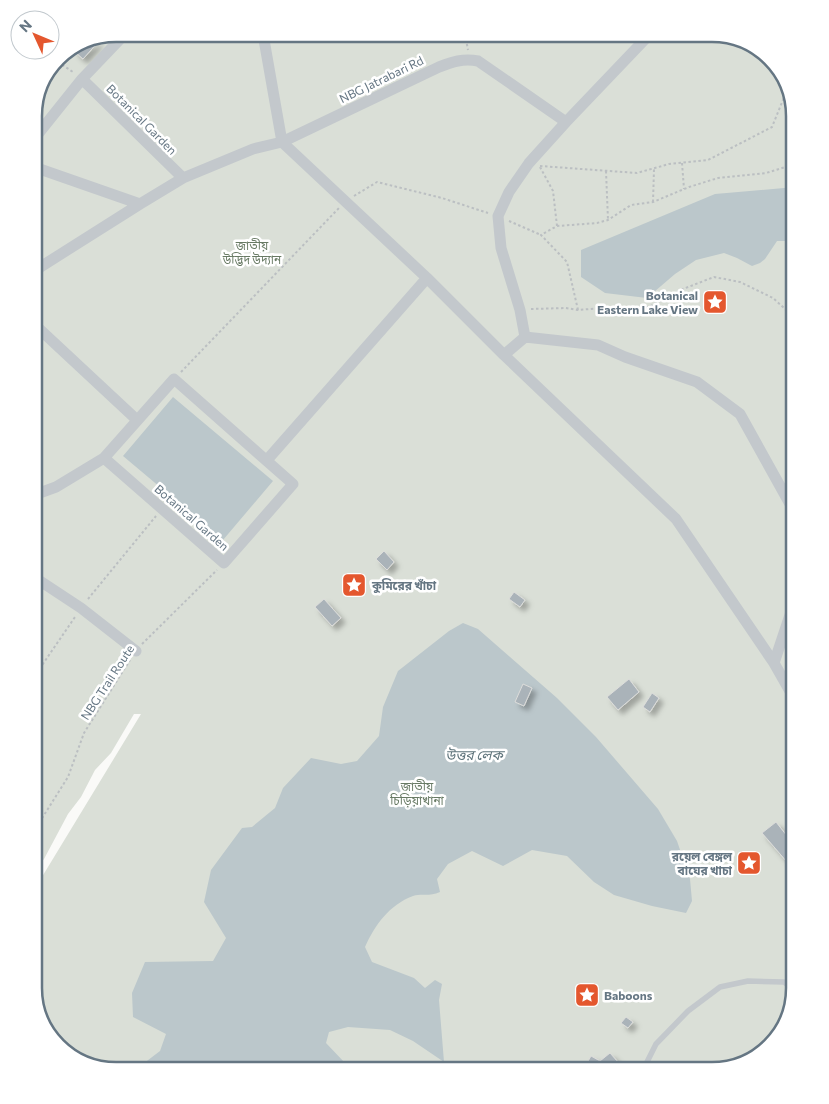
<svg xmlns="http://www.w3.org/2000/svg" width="829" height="1104" font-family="Commissioner,'Noto Sans Bengali',sans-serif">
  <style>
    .green { fill: #dadfd7 }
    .water { fill: #bbc7cb }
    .building { fill: #aab3b9; stroke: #dcdcda; filter: url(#shadow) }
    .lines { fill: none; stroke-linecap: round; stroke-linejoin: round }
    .path { stroke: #bbbfc2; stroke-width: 2; stroke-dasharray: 2.5 2.5; stroke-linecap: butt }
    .lane { stroke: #c3c8cc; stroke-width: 5.5 }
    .street { stroke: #c3c8cc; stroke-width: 11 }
    .labels { text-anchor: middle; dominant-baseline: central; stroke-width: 5; stroke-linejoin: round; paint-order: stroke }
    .street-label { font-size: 12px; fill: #657683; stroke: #fff }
    .park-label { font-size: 12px; fill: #687a64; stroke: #fff }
    .poi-label { font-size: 12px; font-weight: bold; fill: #657683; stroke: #fff; text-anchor: end }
    .water-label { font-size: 14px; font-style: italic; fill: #60757c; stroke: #fff }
    .rim { fill: none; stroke: #657683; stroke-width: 2.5 }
  </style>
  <defs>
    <filter id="shadow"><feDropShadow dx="4.5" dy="4.5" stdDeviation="2.5" flood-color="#0004"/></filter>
  </defs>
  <rect width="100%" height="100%" fill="#fafaf8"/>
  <path class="green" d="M117,34H717L753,45L781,71L795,117V987L784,1028L758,1056L712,1070H112L75,1059L48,1033L34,987V890L141,714H134L111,753L95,770L81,797L68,814L44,859L34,871V111L62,55Z"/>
  <path class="water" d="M795,187V241H777L765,259L760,263L752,266L737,258L724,253L696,260L675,274L647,298L605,293L581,277V250L715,194Z
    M173,397L273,481L223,540L123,456Z
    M463,623L478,629L557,698L596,737L658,809L677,841L690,879L692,901L686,913L652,906L614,895L594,882L567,856L532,850L503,866L472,851L448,864L437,879L440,892C429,897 422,893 413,896C389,905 375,925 365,947L372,962L414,978L425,988L435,980L442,984L439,1000L444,1062L413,1041L390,1030L348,1027L329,1032L326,1043L345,1063L366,1070H135L160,1051L166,1034L133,1017L132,993L145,962L213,961L226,938L204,902L211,870L242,828L252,827L275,808L283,788L311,758L341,764L357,761L379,736L383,707L398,671L449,631Z"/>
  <path class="building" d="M99,41L83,59L73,50L84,46Z
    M384,551L394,562L387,570L376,559Z
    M514,592L525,600L520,607L509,599Z
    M324,599L341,618L332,626L315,607Z
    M629,679L639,692L618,710L607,697Z
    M523,684L532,688L524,706L515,702Z
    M652,693L659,698L650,712L643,707Z
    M776,822L795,846V855L787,862L762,833Z
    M626,1017L633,1022L628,1028L621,1023Z
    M610,1053L625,1070H583L591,1056L600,1061Z"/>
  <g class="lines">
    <path class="path" d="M465,34L468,50
      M58,62L73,72
      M682,163L684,189
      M540,166L637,173L669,164L708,160L772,127L787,90
      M540,167L553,191L557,226
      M606,171L608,220
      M354,196L377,182L442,198L488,213
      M653,202L654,169
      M509,221L541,235
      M531,309L566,308L578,310L602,308L631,310L651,306L683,289L714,277L740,282L773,298L795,318
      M578,310L567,262L541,235L557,226L597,223L608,220L631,205L653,202L689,187L718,178L766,173L795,164
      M181,372L339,208
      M88,599L156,516
      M142,644L217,570
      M34,677L75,617
      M34,831L68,777L84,733L130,660"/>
    <path class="lane" d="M643,1070L656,1044L688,1011L720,987L748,981L784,982L795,990"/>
    <path class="street" d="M263,34L282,142
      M82,79L183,178
      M34,139L82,79L125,34
      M282,142L427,278L504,355L676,519L774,663L795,700
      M34,167L140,204L183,178L253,149L282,142L439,67C452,62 463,58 478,61L566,122L650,34
      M34,271L140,204
      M34,324L137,420
      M525,337L520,310L501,248L498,216L509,192L529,163L566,122
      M504,355L525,337L598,345L625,357L697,382L740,414L795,513
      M267,460L427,278
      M34,495L56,487L104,458L174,379L293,484L224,563L104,458
      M34,577L81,608L136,651
      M774,663L795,600"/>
  </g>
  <defs>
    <symbol id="sight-square" viewBox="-11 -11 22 22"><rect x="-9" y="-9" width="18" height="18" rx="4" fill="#e4572e" stroke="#fff"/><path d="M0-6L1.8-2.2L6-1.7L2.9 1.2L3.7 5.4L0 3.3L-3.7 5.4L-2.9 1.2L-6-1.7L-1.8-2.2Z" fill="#fff"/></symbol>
  </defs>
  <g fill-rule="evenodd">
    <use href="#sight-square" x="701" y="288" width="28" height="28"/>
    <use href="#sight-square" x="340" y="571" width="28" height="28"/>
    <use href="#sight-square" x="735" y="849" width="28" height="28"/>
    <use href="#sight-square" x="573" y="981" width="28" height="28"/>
  </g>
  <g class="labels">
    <g class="street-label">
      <text transform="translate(381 79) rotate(-26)">NBG Jatrabari Rd</text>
      <text transform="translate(142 119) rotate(45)">Botanical Garden</text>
      <text transform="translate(192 517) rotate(41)">Botanical Garden</text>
      <text transform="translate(107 682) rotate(-57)">NBG Trail Route</text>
    </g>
    <g class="park-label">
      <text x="252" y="245">জাতীয়<tspan x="252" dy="14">উদ্ভিদ উদ্যান</tspan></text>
      <text x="417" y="786">জাতীয়<tspan x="417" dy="14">চিড়িয়াখানা</tspan></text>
    </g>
    <g class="poi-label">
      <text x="698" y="295">Botanical<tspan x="698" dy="14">Eastern Lake View</tspan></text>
      <text x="372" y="585" text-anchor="start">কুমিরের খাঁচা</text>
      <text x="732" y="856">রয়েল বেঙ্গল<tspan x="732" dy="14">বাঘের খাচা</tspan></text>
      <text x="604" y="995" text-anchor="start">Baboons</text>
    </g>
    <g class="water-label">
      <text x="474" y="754">উত্তর লেক</text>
    </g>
  </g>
  <path d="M0 0H829V1104H0ZM116 42H712A74 74 0 0 1 786 116V988A74 74 0 0 1 712 1062H116A74 74 0 0 1 42 988V116A74 74 0 0 1 116 42Z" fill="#fff" fill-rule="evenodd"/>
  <path class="rim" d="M116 42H712A74 74 0 0 1 786 116V988A74 74 0 0 1 712 1062H116A74 74 0 0 1 42 988V116A74 74 0 0 1 116 42Z"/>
  <g transform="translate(35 35) rotate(314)"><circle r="24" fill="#ffffff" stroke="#c1c8cd"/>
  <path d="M0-4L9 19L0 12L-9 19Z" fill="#e4572e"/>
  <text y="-8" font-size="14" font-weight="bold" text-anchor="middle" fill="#657683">N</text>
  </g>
</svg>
